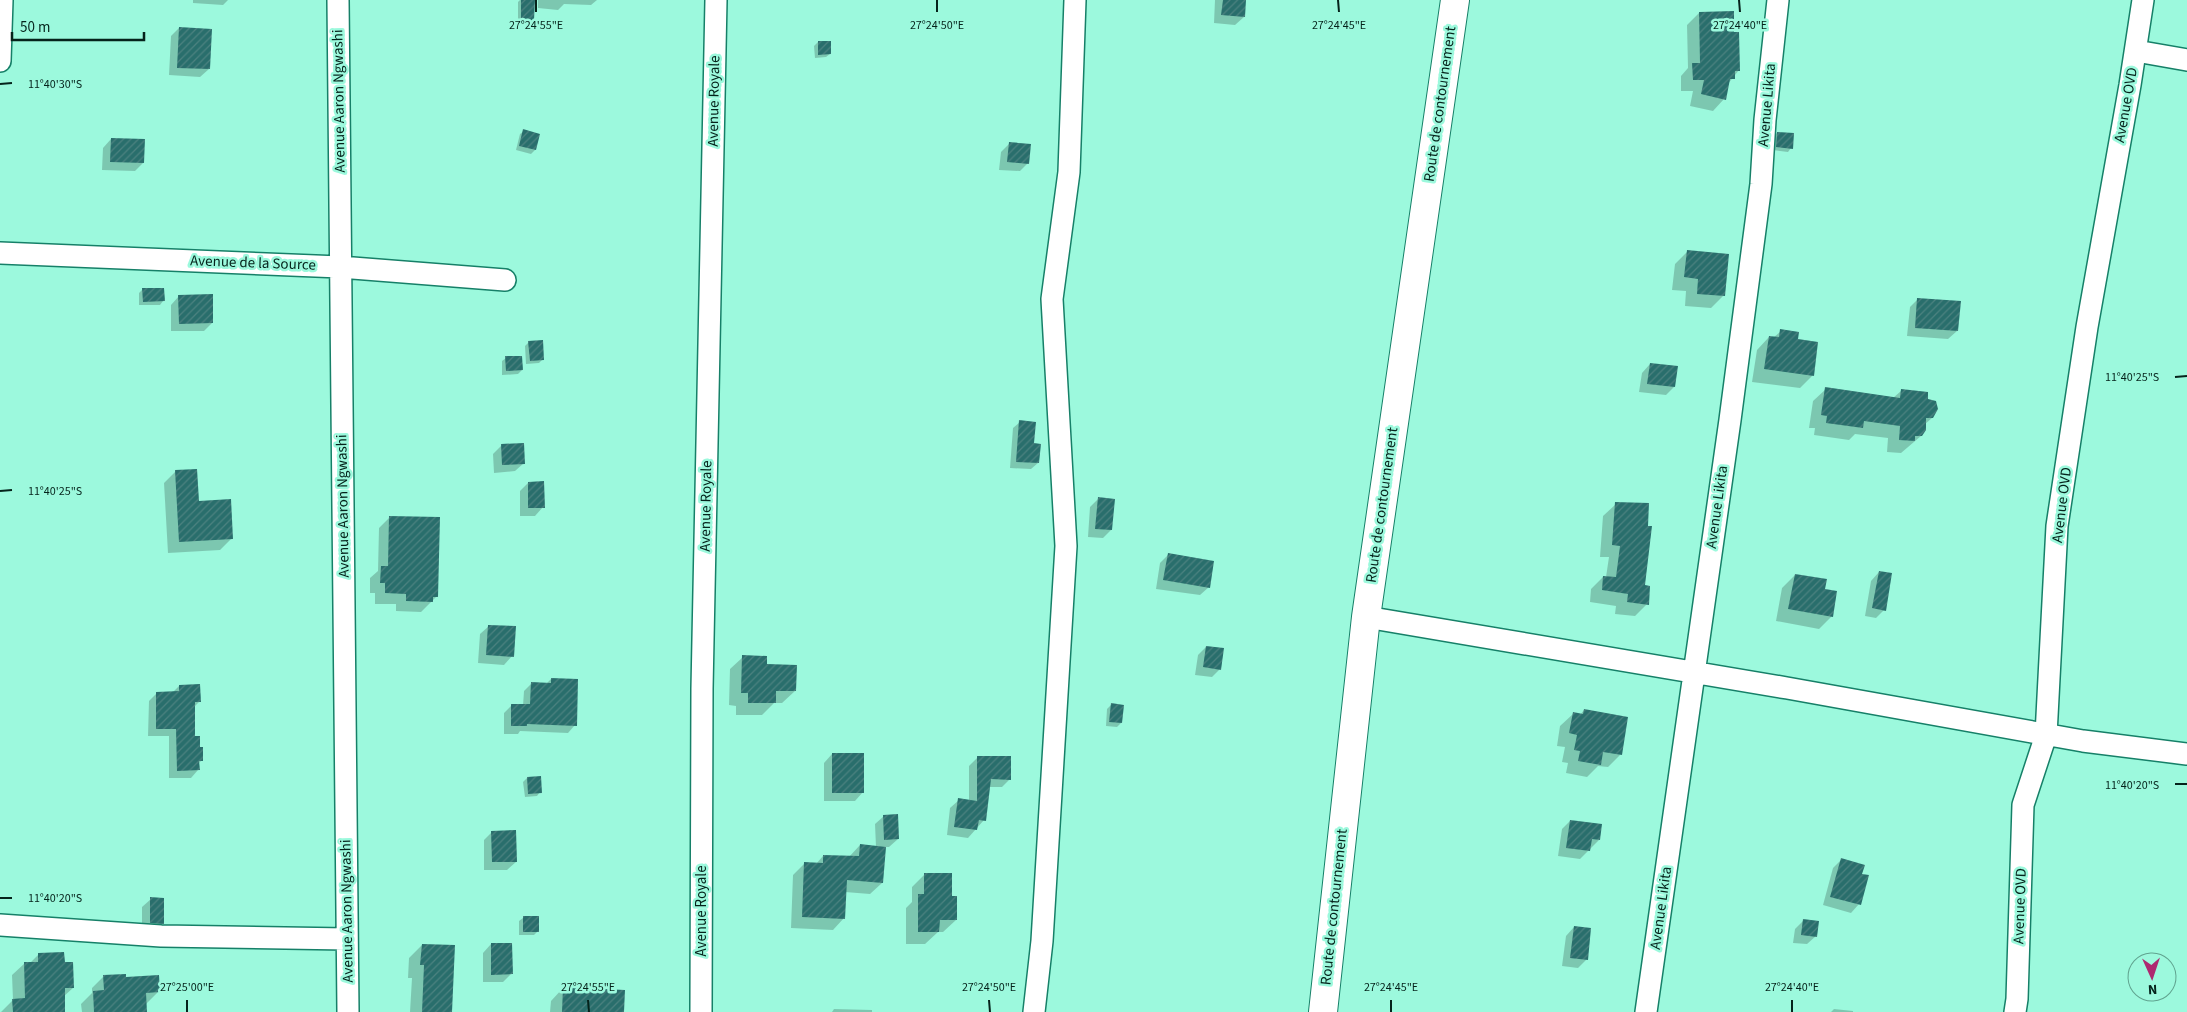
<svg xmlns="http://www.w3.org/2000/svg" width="2187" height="1012" font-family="'Source Sans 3',sans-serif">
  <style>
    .shadow { fill: #0003 }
    .building { fill: url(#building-hatch) }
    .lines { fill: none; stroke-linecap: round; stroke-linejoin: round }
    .street-casing { stroke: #168068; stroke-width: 24 }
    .secondary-casing { stroke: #168068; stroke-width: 30 }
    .street { stroke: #fff; stroke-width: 21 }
    .secondary { stroke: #fff; stroke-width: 28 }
    .ticks { fill: none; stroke: #05231b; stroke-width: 2 }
    .labels { text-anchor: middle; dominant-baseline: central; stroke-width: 5; stroke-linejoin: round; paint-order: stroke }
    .street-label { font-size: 15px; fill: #05231b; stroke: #9cf9dd }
    .ticks-label { font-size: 12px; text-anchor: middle; fill: #05231b; stroke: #9cf9dd; stroke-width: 5; stroke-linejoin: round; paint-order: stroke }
  </style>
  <defs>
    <pattern id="building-hatch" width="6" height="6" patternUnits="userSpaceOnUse" patternTransform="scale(1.25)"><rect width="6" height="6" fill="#296e6c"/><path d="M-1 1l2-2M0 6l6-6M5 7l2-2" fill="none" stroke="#4c8280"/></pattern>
  </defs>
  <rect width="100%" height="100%" fill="#9cf9dd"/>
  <path class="shadow" d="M193,0H228L223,5L193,3Z
    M520,0H534L533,20L529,23H518V2Z
    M538,0H597L591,5L564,4L558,10L538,8Z
    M1215,0H1245L1244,17L1235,25L1214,23Z
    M1699,13L1733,34L1739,70L1727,85L1724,99L1713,111L1690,106L1693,91H1681V76L1688,68L1687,25Z
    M179,28L209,69L200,77L169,75L171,36Z
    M818,42L830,54L826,57L815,58L814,46Z
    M524,131L539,135L535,150L531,154L516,150L520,134Z
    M1777,133L1791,148L1788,152L1773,150V137Z
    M111,139L143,163L135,171L102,170L103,148Z
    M1009,144L1028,163L1020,171L999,170L1001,152Z
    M1687,252L1723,296L1711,308L1685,306L1686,291L1672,290L1675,264Z
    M143,289L163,301L160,305H139V293Z
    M179,296L212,323L204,331H171V305Z
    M1918,299L1957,331L1948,339L1907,336L1910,307Z
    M1781,331L1796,340L1817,343L1812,376L1800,388L1752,382L1757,350L1769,337L1773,338Z
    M529,342L543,359L539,363L526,364L525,346Z
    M506,358L522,370L518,374L502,375V361Z
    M1650,364L1674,387L1666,395L1639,392L1642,373Z
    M1826,389L1893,398L1901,391L1927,400L1932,418L1924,425L1921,436L1901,453L1887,452L1888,438L1855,434L1849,440L1814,435L1815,428H1809L1813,401Z
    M1020,422L1032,445L1038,463L1031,469L1010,468L1013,428Z
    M501,446L524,463L515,471L494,473L493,454Z
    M176,471L198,502L232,538L220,550L168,553L164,483Z
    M528,483L543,507L535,516H520V491Z
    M1099,498L1111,530L1103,538L1088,537L1090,507Z
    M1616,504L1644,587L1647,604L1635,616L1615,614L1616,606L1590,602L1591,589L1603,577H1606L1609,557H1600L1603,516Z
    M390,517L436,597L421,612L396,611V604H375V593H370V578L378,571L379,528Z
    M1168,555L1209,587L1200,595L1156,589L1160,563Z
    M1879,572L1884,610L1876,618L1865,616L1871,581Z
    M1795,575L1832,616L1819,629L1776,621L1782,588Z
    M489,626L512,656L504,665L478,663L480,634Z
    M1206,647L1220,669L1212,677L1195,675L1198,655Z
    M743,657L765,666L795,691L782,703H774L762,715H736V706L729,705L730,669Z
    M551,679L575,725L568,733L520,731L518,734H504V713L512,705L523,706L524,691L532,683L546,684Z
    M179,686L200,701L194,707V737L202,760L198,764V770L191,778H169V736H148L149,701L157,693L173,692Z
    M1111,705L1121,723L1117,727L1106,726L1107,709Z
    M1584,710L1620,755L1608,767L1598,766L1587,777L1566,773L1568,763L1562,762L1565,747L1557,746L1560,726L1573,714L1580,715Z
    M832,754L863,792L855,801H824V763Z
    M978,757L1010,779L1002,787H989L984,820L968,838L947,835L950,808L959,800L969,801V766Z
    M527,778L540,792L537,796L525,797L523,782Z
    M884,816L898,839L889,847H885L882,883L870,894L845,892L844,918L833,930L791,928L793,875L804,864H816L823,856L849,857L860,845L876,847L875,824Z
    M1570,821L1599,840L1580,859L1558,856L1562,829Z
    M492,832L516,862L507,870H484V840Z
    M1841,860L1861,875L1859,904L1851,913L1823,905L1833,868Z
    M925,874L951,897L956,920L943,932H938L925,944H906V908L912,902V887Z
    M151,899L163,923L154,931H142V907Z
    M523,918L538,931L534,935H519V921Z
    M1803,921L1816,936L1807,944L1793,943L1795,929Z
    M1574,927L1586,960L1578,968L1562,966L1566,936Z
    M491,944L511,974L503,982H483V953Z
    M422,945L451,1012H410L412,978H408L409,958Z
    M39,954L63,963L73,988L63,997L64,1012H1L13,1000L12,975L25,963H30Z
    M104,976L125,978L158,992L146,1004L145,1012H82L81,1004L92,993V988Z
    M563,988L623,1012H550L551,1001Z
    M834,1009L872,1010V1012H832Z
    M1834,1009L1853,1011V1012H1831Z"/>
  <path class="building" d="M521,0H535L534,20H521Z
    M1223,0H1246L1245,17L1221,15Z
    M1734,11V32H1739L1740,71H1735V79H1730L1726,100L1701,94L1704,80H1693L1692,63H1700L1699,12Z
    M179,27L212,29L210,69L177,68Z
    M818,41H831V54L818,55Z
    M523,129L540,134L536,150L519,146Z
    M1777,132L1794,133L1793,149L1776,147Z
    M111,138L145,139L144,163L110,162Z
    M1009,142L1031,144L1029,164L1007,162Z
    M1687,250L1729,254L1725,296L1697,294L1698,279L1684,277Z
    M142,288H164L165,301L143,302Z
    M213,294V323L179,324L178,295Z
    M1917,298L1961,301L1958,331L1915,328Z
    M1780,329L1799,332L1798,339L1818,342L1814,376L1764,369L1769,336L1779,337Z
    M543,340L544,360L530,361L528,341Z
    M505,356H522L523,370L506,371Z
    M1650,363L1678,366L1675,387L1647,384Z
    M1825,387L1900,398L1901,389L1928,392V399L1936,401L1938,409L1933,418H1926V430L1922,436H1915V441L1899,440L1900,426L1864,421L1863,428L1826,423L1827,416L1821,415Z
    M1019,420L1036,422L1034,443L1041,444L1039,463L1016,462Z
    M524,443L525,464L502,465L501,444Z
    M197,469L199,501L231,499L233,539L179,542L175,470Z
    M544,481L545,508H528V482Z
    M1098,497L1115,499L1112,530L1095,529Z
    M1615,502L1649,503L1648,526H1652L1645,585L1650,586L1649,605L1627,602L1628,594L1602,590L1603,576L1616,577L1620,546L1612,545Z
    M389,516L440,517L438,597H433V602L406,601V594L385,593V583H380L381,566H388Z
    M1168,553L1214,561L1210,588L1163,580Z
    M1879,571L1892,573L1886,611L1872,608Z
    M1795,574L1827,579L1825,589L1837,591L1833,617L1788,609Z
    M488,625L516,626L514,657L486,655Z
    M1206,646L1224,648L1221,670L1203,667Z
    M742,655L767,656V664L797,665L796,691H776V703H748V693H741Z
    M551,678L578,679L577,726L527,724V726H511V704H530L531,682L551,683Z
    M200,684L201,702H195V736H200V747H203V761H199L200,770L177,771L176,729H156V692L179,691V685Z
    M1111,703L1124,705L1122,723L1109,722Z
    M1584,709L1628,717L1622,755L1603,752L1601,765L1578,761L1580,751L1574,750L1577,735L1569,733L1573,712L1583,714Z
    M832,753H864V793H832Z
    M977,756H1011V780L991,779L986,821L979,820L977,830L954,827L958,798L977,801Z
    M541,776L542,793L528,794L527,777Z
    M898,814L899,839L884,840L883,815Z
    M1570,820L1602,824L1600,840L1592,839L1590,851L1566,848Z
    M516,830L517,862H492L491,831Z
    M860,844L886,847L883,883L847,880L845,919L802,917L804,862L823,863V855L859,856Z
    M1841,858L1865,865L1862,874L1869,875L1861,905L1830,897Z
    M924,873H952V896H957V920H940L939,932H918V894H924Z
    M150,897L164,898V924L150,923Z
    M523,916H539V932H523Z
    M1803,919L1819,921L1817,937L1801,935Z
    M1574,926L1591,928L1588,960L1570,958Z
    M491,943H512L513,974L491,975Z
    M422,944L455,945L452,1012H422L424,965H420Z
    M64,952L65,962H73L74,988H65V1012H13L12,999L25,998L24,962H38V953Z
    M126,974V977L159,975L160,992L146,993L147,1012H94L93,991L104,990L103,975Z
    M563,987L625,990L624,1012H562Z"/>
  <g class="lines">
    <defs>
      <path id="street" d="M338,0L348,1012
        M2136,51L2187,60
        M0,61L2,0
        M0,253L340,267L505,280
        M1366,617L1787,688L2083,741L2187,754
        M0,925L161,936L347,939
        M701,1012L702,689L716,0
        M1034,1012L1042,941L1066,546L1052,299L1069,172L1075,0
        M1646,1012L1730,420L1761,184L1765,120L1778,0
        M2015,1012L2017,999L2023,805L2046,735L2057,526L2087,327L2130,85L2143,0"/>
      <path id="secondary" d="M1323,1012L1366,617L1455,0"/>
    </defs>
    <use href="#street" class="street-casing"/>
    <use href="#secondary" class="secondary-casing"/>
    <use href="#street" class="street"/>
    <use href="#secondary" class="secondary"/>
  </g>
  <path class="ticks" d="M536,0V12M937,0V12M1338,0L1339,12M1739,0L1740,12M0,84L12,83M2175,377L2187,376M0,491L12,490M2175,784H2187M0,898H12M187,1000V1012M588,1000L589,1012M989,1000L990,1012M1391,1000V1012M1792,1000V1012"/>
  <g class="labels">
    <g class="street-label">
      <text transform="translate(339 101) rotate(-91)">Avenue Aaron Ngwashi</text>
      <text transform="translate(714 101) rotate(-89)">Avenue Royale</text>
      <text transform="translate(1440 104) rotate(-82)">Route de contournement</text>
      <text transform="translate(1767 105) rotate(-85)">Avenue Likita</text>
      <text transform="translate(2126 105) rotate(-80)">Avenue OVD</text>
      <text transform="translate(253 263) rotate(2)">Avenue de la Source</text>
      <text transform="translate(1382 505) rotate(-82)">Route de contournement</text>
      <text transform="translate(2062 505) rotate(-83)">Avenue OVD</text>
      <text transform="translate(343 506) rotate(-91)">Avenue Aaron Ngwashi</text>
      <text transform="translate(706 506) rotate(-89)">Avenue Royale</text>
      <text transform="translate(1717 507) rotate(-82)">Avenue Likita</text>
      <text transform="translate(2020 906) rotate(-88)">Avenue OVD</text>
      <text transform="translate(1334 907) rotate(-84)">Route de contournement</text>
      <text transform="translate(1661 908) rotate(-82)">Avenue Likita</text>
      <text transform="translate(347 911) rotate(-91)">Avenue Aaron Ngwashi</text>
      <text transform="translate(701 911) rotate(-90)">Avenue Royale</text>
    </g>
  </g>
  <g class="ticks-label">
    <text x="536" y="29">27°24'55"E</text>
    <text x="937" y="29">27°24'50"E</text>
    <text x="1339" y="29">27°24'45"E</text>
    <text x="1740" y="29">27°24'40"E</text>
    <text x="55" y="88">11°40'30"S</text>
    <text x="2132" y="381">11°40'25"S</text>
    <text x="55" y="495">11°40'25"S</text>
    <text x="2132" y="789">11°40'20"S</text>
    <text x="55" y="902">11°40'20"S</text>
    <text x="187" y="991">27°25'00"E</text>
    <text x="588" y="991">27°24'55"E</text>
    <text x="989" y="991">27°24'50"E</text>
    <text x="1391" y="991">27°24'45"E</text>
    <text x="1792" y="991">27°24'40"E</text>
  </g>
  <g transform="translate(2152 977) rotate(177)"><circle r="24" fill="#9cf9dd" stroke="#60a38f"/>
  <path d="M0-4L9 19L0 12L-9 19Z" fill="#ae2970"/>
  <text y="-8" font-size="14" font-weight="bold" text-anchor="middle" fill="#05231b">N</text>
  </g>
  <path d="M12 32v8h132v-8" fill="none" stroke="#05231b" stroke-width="2.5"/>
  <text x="20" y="32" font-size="15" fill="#05231b" stroke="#9cf9dd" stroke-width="4" paint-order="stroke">50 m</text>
</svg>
